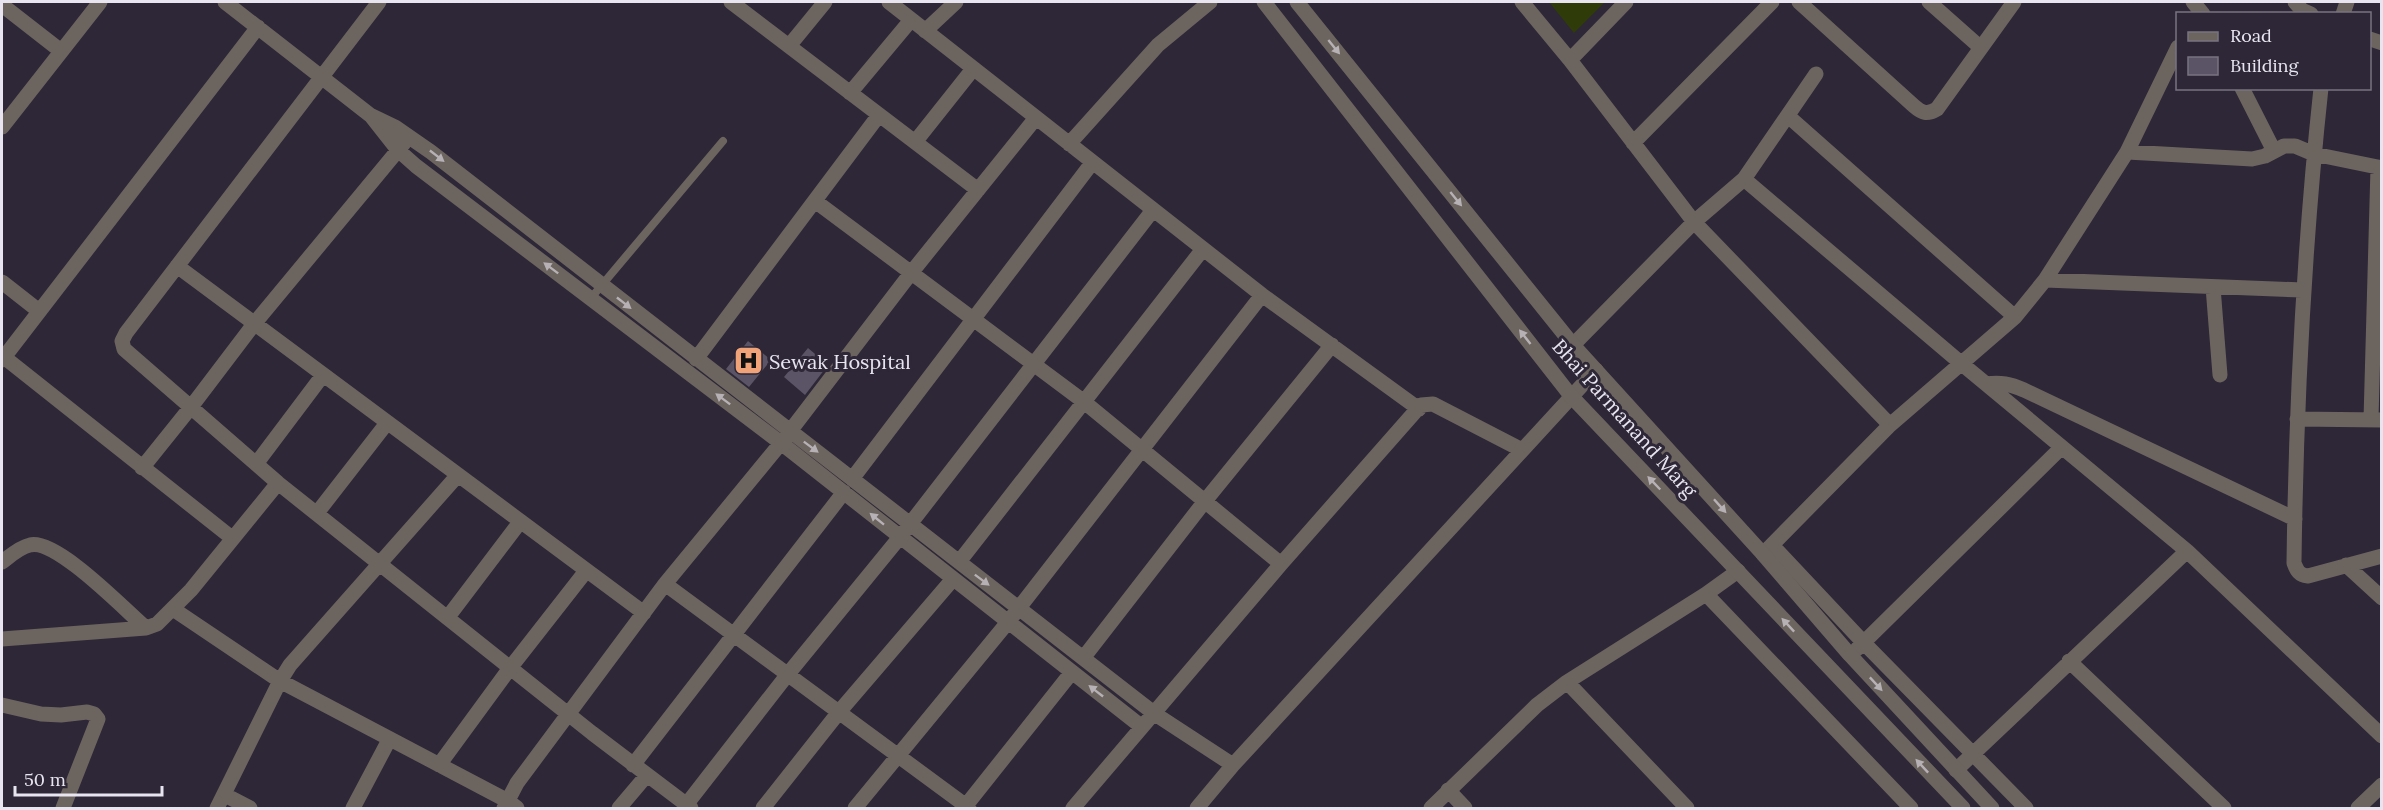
<svg xmlns="http://www.w3.org/2000/svg" width="2383" height="810" font-family="Lora,serif">
  <style>
    .green { fill: #2f3b09 }
    .building { fill: #5b5466 }
    .lines { fill: none; stroke-linecap: round; stroke-linejoin: round }
    .service { stroke: #6c645e; stroke-width: 8 }
    .minor { stroke: #6c645e; stroke-width: 15 }
    .tertiary { stroke: #6c645e; stroke-width: 15 }
    .oneway { fill: #b7b1b6 }
    .labels { text-anchor: middle; dominant-baseline: central; stroke-width: 6; stroke-linejoin: round; paint-order: stroke }
    .poi-label { font-size: 20px; fill: #e9e5f0; stroke: #2d2737; text-anchor: start }
    .street-label { font-size: 20px; fill: #e9e5f0; stroke: #2d2737 }
  </style>
  <rect width="100%" height="100%" fill="#2d2737"/>
  <path class="green" d="M1549,2H1605L1574,33Z"/>
  <path class="building" d="M748,341L771,360L749,387L726,369Z
    M808,348L828,365L805,395L784,377Z"/>
  <g class="lines">
    <path class="service" d="M591,298L723,141"/>
    <path class="minor" d="M225,2L370,115L395,127L431,152L1155,714L1233,765
      M379,2L126,333L122,341L124,349L278,483L592,733L691,808
      M731,2L978,190
      M889,2L1262,295L1419,409
      M1522,2L1570,60L1694,222L1890,425
      M1799,2L1914,106C1922,113 1927,115 1937,109L2014,2
      M1929,2L1981,48
      M2193,2L2203,14
      M2295,2L2302,10L2311,14
      M2,5L61,51
      M2343,14L2347,2
      M925,31L956,2
      M2370,39L2382,43
      M789,46L825,2
      M1570,60L1626,2
      M2242,88L2274,151
      M2321,88C2304,246 2296,404 2294,563C2297,571 2299,575 2308,576L2382,556
      M850,93L911,20
      M1788,116L2015,317
      M372,117L398,150L416,166L781,443L1142,727
      M2,127L100,2
      M915,142L973,69
      M1633,143L1772,2
      M1069,144L1158,45L1210,2
      M2127,152L2252,159L2265,156L2284,146H2295L2314,154L2382,168
      M1744,179L1962,364L2187,551L2382,736
      M815,201L1083,401L1281,564
      M177,266L644,613
      M2045,280L2302,290
      M2,282L39,311
      M2213,287L2220,375
      M1573,345L1694,222L1744,179L1816,74
      M4,357L232,538
      M696,359L879,115
      M2,360L258,27
      M1986,384C2001,382 2010,384 2024,390L2295,519
      M2297,419L2382,420
      M2371,419L2378,167
      M256,464L323,375
      M142,468L191,407L254,324L404,143
      M852,479L1092,163
      M317,513L387,423
      M1772,545L1863,642L2026,808
      M1763,554L1890,425L2015,317L2045,280L2127,152L2178,47
      M2,562C10,556 20,547 30,545C56,538 125,610 146,628
      M959,562L1203,249
      M2346,565L2382,598
      M665,584L969,808
      M1706,594L1911,808
      M173,609L280,681L508,801L517,808
      M448,617L520,522
      M2,639L146,628L157,624L191,590L278,483
      M1857,649L2062,447
      M1084,657L1205,501L1332,345
      M2069,661L2224,808
      M1567,682L1687,808
      M2,705L41,714L61,715L87,712L94,714L98,719L63,808
      M439,765L510,668L586,571
      M633,765L844,492
      M1956,770L2187,551
      M1448,790L1465,808
      M225,795L250,808
      M686,805L788,674L900,537L1153,210
      M217,808L280,681L290,665L458,475
      M353,808L389,740
      M504,808L517,783L665,584L781,443L911,273L1035,119
      M619,808L647,775
      M763,808L839,712L953,579
      M855,808L1008,622L1262,295
      M964,808L1072,672
      M1073,808L1281,564L1421,405L1433,404L1522,450
      M1197,808L1233,765L1596,370
      M1431,808L1537,705L1567,682L1706,594L1738,571
      M2358,808L2382,785"/>
    <path class="tertiary" d="M1264,2L1571,396L1963,808
      M1297,2L1573,345L1763,554L1850,655L1992,808"/>
  </g>
  <defs><path id="oneway-solid" d="M-6-.8H1V-3.2L6.5 0L1 3.2V.8H-6Z" transform="scale(1.5)"/></defs>
  <g class="oneway">
    <use href="#oneway-solid" transform="translate(1334 47) rotate(51)"/>
    <use href="#oneway-solid" transform="translate(437 156) rotate(38)"/>
    <use href="#oneway-solid" transform="translate(1456 199) rotate(51)"/>
    <use href="#oneway-solid" transform="translate(551 268) rotate(-143)"/>
    <use href="#oneway-solid" transform="translate(624 303) rotate(38)"/>
    <use href="#oneway-solid" transform="translate(1525 337) rotate(-128)"/>
    <use href="#oneway-solid" transform="translate(723 399) rotate(-143)"/>
    <use href="#oneway-solid" transform="translate(811 447) rotate(37)"/>
    <use href="#oneway-solid" transform="translate(1654 483) rotate(-134)"/>
    <use href="#oneway-solid" transform="translate(1720 506) rotate(48)"/>
    <use href="#oneway-solid" transform="translate(877 519) rotate(-141)"/>
    <use href="#oneway-solid" transform="translate(982 580) rotate(37)"/>
    <use href="#oneway-solid" transform="translate(1788 625) rotate(-133)"/>
    <use href="#oneway-solid" transform="translate(1876 684) rotate(47)"/>
    <use href="#oneway-solid" transform="translate(1096 691) rotate(-142)"/>
    <use href="#oneway-solid" transform="translate(1922 766) rotate(-133)"/>
  </g>
  <defs>
    <symbol id="hospital-square" viewBox="-11 -11 22 22"><rect x="-9" y="-9" width="18" height="18" rx="4" fill="#f0a279" stroke="#2d2737"/><path d="M-5-5h3v3.5h4V-5h3V5h-3V1.5h-4V5h-3Z" fill="#111"/></symbol>
  </defs>
  <g fill-rule="evenodd">
    <use href="#hospital-square" x="732" y="344" width="33" height="33"/>
  </g>
  <g class="labels">
    <g class="poi-label">
      <text x="769" y="361">Sewak Hospital</text>
    </g>
    <g class="street-label">
      <text transform="translate(1625 418) rotate(48)">Bhai Parmanand Marg</text>
    </g>
  </g>
  <rect width="2383" height="810" fill="none" stroke="#e9e5f0" stroke-width="6"/>
  <rect x="2176" y="12" width="195" height="78" fill="#2d2737" stroke="#787381" stroke-width="1.5"/>
  <rect x="2188" y="32" width="30" height="9" fill="#6c645e" stroke="#787381" stroke-width="1.5"/>
  <text x="2230" y="42" font-size="18" fill="#e9e5f0">Road</text>
  <rect x="2188" y="57" width="30" height="18" fill="#5b5466" stroke="#787381" stroke-width="1.5"/>
  <text x="2230" y="72" font-size="18" fill="#e9e5f0">Building</text>
  <path d="M15 786v9h147v-9" fill="none" stroke="#e9e5f0" stroke-width="3"/>
  <text x="24" y="786" font-size="18" fill="#e9e5f0" stroke="#2d2737" stroke-width="4.5" paint-order="stroke">50 m</text>
</svg>
